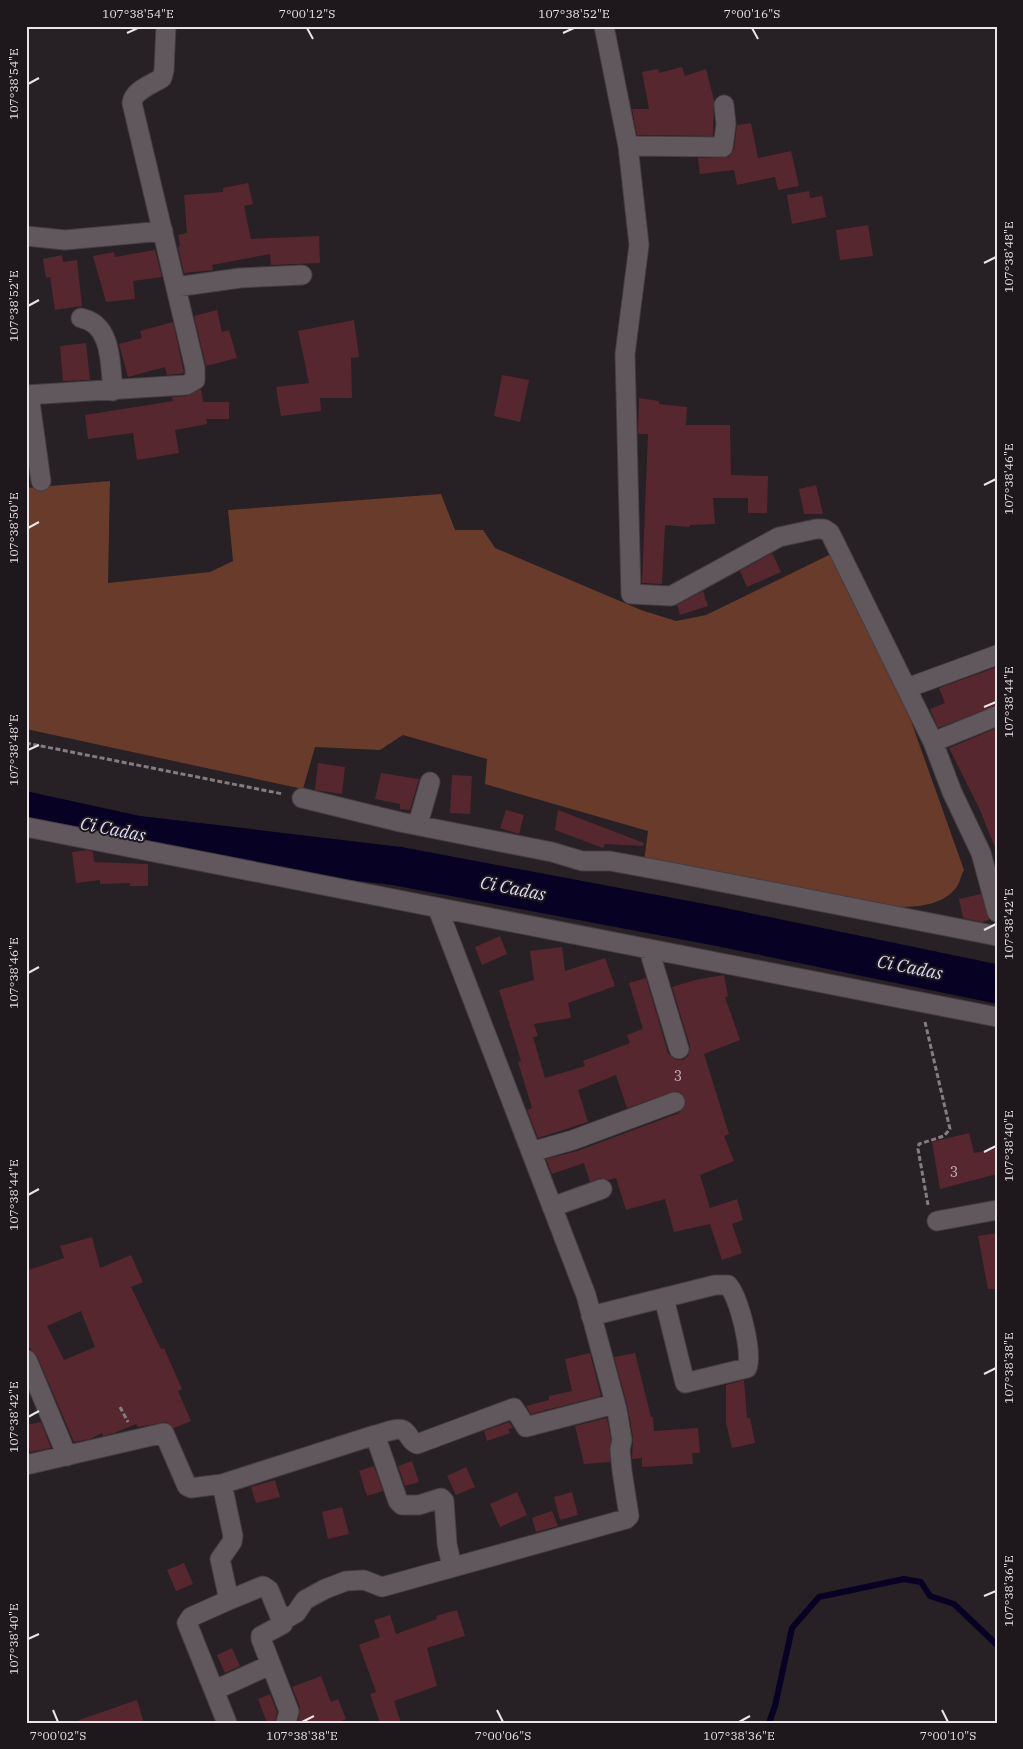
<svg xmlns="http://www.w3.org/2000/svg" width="1023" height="1749" font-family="'IBM Plex Serif',serif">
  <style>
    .green { fill: #683b2b }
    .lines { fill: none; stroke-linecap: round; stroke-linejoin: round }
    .stream { stroke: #070224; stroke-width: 6 }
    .river { stroke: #070224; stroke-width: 39 }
    .building { fill: #57272f; fill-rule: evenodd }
    .street-casing { stroke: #443e42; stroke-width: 21 }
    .path { stroke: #837d81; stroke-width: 3; stroke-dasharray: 5 2.5; stroke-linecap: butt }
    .street { stroke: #60585d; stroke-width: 19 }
    .ticks { fill: none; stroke: #e9e4e7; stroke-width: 2 }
    .labels { text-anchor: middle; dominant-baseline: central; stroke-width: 4; stroke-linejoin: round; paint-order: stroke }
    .number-label { font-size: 14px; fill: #c4b5b9 }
    .water-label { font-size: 18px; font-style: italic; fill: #d8daf8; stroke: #1e171b }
    .neatline { fill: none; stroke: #e9e4e7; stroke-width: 2 }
    .ticks-label { font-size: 12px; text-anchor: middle; fill: #e9e4e7 }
  </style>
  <rect width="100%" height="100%" fill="#272024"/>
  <path class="green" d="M110,481L108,583L210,572L233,561L228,510L441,494L455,530H483L495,548L641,610L676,621L706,615L833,553L900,690L964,870C961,875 960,883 956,888C937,911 902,907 875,906L644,861L648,831L485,784L487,759L403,735L380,750L315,747L303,789L26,729V488Z"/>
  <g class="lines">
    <path class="stream" d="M769,1723L775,1706L792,1628L819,1597L904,1579L921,1582L930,1596L954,1604L997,1645"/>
    <path class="river" d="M26,811L136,835L397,866L716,926L997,984"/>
  </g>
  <path class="building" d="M682,67L685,76L706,69L714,100L713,136L637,135L632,109H649L642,72L658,69L659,73Z
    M751,123L758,158L791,151L799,186L778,190L775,177L737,185L734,170L700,174L698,158L728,157L734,149L737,125Z
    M248,183L253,204L244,206L251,239L319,236L320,263L271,265L270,254L212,265L213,270L184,273L178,247L180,246L178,235L187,233L184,195L223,192V188Z
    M809,191L810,198L822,196L826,217L792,224L787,195Z
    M868,225L873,256L840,260L836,230Z
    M155,250L162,277L133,281L135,299L106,302L93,256L114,252L115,257Z
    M62,255L63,262L77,260L82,306L55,310L50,277L46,278L43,259Z
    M217,310L222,332L229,330L237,358L206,366L194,316Z
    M354,320L359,357L351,358L352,398H320L321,411L281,416L276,387L309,383L298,331Z
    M173,322L184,373L167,375L165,367L128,377L119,344L142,338L140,331Z
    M86,343L90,380L63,381L60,346Z
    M502,375L529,380L520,422L494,416Z
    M201,389L203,402H229V419H206L207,424L175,430L179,453L137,460L133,433L88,439L85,415L173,401L172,397L187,396Z
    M639,398L659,401V404L687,407L686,425H730L731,475L768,476L767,513H748V498H713L715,524L690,525L689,527L665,525L662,584L642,583L648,434H638Z
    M816,485L823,514H804L799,489Z
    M772,553L781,572L747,587L740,571Z
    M703,591L708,606L680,615L677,605Z
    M997,667V705L938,728L930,709L945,703L939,688Z
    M997,728V850H996L980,810L949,748Z
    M318,763L345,767L342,794L315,790Z
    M381,773L419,779L410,810L400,809V804L375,799Z
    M452,775L472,776L470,814L450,813Z
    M506,810L524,815L519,834L500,828Z
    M558,810L644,843L643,846L605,844L603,848L555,830Z
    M87,850L93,852L94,862L148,864V886H130V883L100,884V880L76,883L72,852Z
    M981,894L989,920L981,922L963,918L959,899Z
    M500,936L507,954L482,965L475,947Z
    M562,947L565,971L605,958L615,986L568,1003L571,1018L534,1024L538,1036L533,1037L545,1078L585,1066L583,1061L630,1043L627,1035L643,1029L629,983L646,978L668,1053L676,1060H683L688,1056L690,1046L672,987L695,980L724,975L728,996L725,997L740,1040L704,1054L729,1134L724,1136L734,1161L700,1175L710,1208L737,1199L743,1220L732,1224L742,1253L722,1260L710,1224L674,1232L665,1199L626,1210L616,1178L608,1180L599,1178L590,1182L584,1163L552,1174L546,1159L577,1151L679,1113L686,1103L682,1094L676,1091L627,1108L616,1075L578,1090L588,1122L538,1138L527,1110L532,1108L518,1062L521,1061L499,990L534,980L530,951Z
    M969,1133L974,1153L997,1149V1174L940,1189L932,1142Z
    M997,1233V1289H988L978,1236Z
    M92,1237L100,1268L131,1255L143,1282L131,1287L161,1349L164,1348L182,1389L178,1391L191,1421L174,1428L166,1422L138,1427L136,1424L114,1433L103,1436L102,1433L90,1439L74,1442L37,1356L26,1344V1271L64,1258L60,1246ZM81,1311L95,1347L64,1360L47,1326Z
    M590,1353L601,1396L531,1414L526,1406L549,1400V1396L572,1391L565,1359Z
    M635,1353L651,1417H653L654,1431L698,1428L700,1453H692L693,1464L642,1467V1458L632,1459L633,1438L628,1408L614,1357Z
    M744,1380L747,1418H750L755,1443L732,1448L726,1423V1385Z
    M607,1418L611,1440L610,1462L584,1464L575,1426Z
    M41,1422L51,1448L30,1452L26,1425Z
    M509,1422L513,1428L508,1429L510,1433L487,1441L484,1431Z
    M412,1461L419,1482L405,1486L398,1466Z
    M374,1466L383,1491L367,1496L359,1471Z
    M466,1467L475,1487L456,1495L447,1476Z
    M275,1480L280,1497L256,1503L251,1487Z
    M517,1492L527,1515L500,1527L490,1504Z
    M572,1492L578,1515L560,1520L554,1497Z
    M342,1507L349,1534L328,1539L322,1512Z
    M552,1511L558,1526L536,1532L532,1518Z
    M184,1563L193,1584L176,1591L167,1570Z
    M457,1610L465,1636L427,1648L437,1686L394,1701L401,1723H380L370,1694L376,1692L359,1645L380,1637L374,1620L390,1615L396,1634L437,1619L436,1616Z
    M232,1648L240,1666L225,1673L217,1655Z
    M321,1676L331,1702L338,1699L346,1719L336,1723H298L300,1707L292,1687Z
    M270,1694L277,1712L275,1723H267L258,1699Z
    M137,1700L144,1723H79V1720Z"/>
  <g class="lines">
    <defs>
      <path id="street" d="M604,26L628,146L639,245L625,354L631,594L671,596L779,537L816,529H824L830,533L933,742L952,792L981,853L997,912
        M628,146L723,147L726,124L724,105
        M26,236L65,240L163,231
        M176,287L240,278L302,275
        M81,318C113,324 110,366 113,391
        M26,395L186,385L195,380V368L132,103C133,91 152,84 162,78L164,70L166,26
        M29,395L41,481
        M907,688L997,655
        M933,742L997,716
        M302,798L400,822L552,852L582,861H610L670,872L997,936
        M418,824L430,782
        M26,827L997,1017
        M649,950L679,1049
        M531,1152L573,1140L675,1102
        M552,1207L602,1189
        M937,1221L997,1210
        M591,1316L715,1285H728C739,1298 753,1352 747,1368L685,1383L664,1298
        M27,1360L67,1456
        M375,1435L398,1501L402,1505H419L441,1498L444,1501L447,1544L452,1567
        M26,1465L164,1433L187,1486L191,1488L222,1484L233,1536L232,1542L220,1559L229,1600L191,1617L187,1623L227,1723
        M222,1484L375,1435C381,1434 397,1427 403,1430C409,1433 410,1442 417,1444L514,1408L526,1427L614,1404
        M229,1600L263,1586L269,1590L283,1624L261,1636V1639L289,1711L286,1723
        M282,1621L296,1613L305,1600L325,1589L346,1581L364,1580L382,1587L626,1519L629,1516L622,1471L620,1450L622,1440L617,1410L586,1295L438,909
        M215,1690L270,1665"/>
    </defs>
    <use href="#street" class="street-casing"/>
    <path class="path" d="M26,743L283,794
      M925,1022L950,1129L944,1136L919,1144L918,1149L928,1205
      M120,1407L128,1422"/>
    <use href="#street" class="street"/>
  </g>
  <path class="ticks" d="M307,28L313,39M752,28L758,39M127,33L138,28M563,33L574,28M28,84L39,78M984,263L996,257M28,306L39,300M984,485L996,479M28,528L39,522M984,707L996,702M28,750L39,745M984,930L996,924M28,973L39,967M984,1152L996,1146M28,1195L39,1189M984,1374L996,1368M28,1417L39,1411M984,1596L996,1591M28,1639L39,1634M53,1710L58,1722M497,1710L503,1722M942,1710L948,1722M302,1722L314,1716M739,1722L750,1716"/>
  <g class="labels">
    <g class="number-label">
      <text x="678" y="1076">3</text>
      <text x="954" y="1172">3</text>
    </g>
    <g class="water-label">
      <text transform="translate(113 829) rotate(11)">Ci Cadas</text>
      <text transform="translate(513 888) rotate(11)">Ci Cadas</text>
      <text transform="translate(910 967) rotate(11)">Ci Cadas</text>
    </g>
  </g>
  <rect width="1023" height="1749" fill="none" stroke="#1e171b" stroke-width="55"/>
  <rect x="28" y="28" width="968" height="1694" class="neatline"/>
  <g class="ticks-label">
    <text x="138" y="18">107°38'54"E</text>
    <text x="307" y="18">7°00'12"S</text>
    <text x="574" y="18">107°38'52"E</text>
    <text x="752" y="18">7°00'16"S</text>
    <text transform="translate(14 84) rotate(-90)" y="4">107°38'54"E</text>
    <text transform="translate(1009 257) rotate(-90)" y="4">107°38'48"E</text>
    <text transform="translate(14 306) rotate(-90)" y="4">107°38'52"E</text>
    <text transform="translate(1009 479) rotate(-90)" y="4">107°38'46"E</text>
    <text transform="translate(14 528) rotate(-90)" y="4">107°38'50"E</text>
    <text transform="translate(1009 702) rotate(-90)" y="4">107°38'44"E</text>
    <text transform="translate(14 750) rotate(-90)" y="4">107°38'48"E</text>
    <text transform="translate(1009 924) rotate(-90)" y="4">107°38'42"E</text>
    <text transform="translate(14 973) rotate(-90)" y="4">107°38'46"E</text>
    <text transform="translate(1009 1146) rotate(-90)" y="4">107°38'40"E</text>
    <text transform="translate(14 1195) rotate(-90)" y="4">107°38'44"E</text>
    <text transform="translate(1009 1368) rotate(-90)" y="4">107°38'38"E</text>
    <text transform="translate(14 1417) rotate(-90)" y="4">107°38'42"E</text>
    <text transform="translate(1009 1591) rotate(-90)" y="4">107°38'36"E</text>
    <text transform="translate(14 1639) rotate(-90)" y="4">107°38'40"E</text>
    <text x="58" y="1740">7°00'02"S</text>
    <text x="302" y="1740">107°38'38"E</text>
    <text x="503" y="1740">7°00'06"S</text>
    <text x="739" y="1740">107°38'36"E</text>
    <text x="948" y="1740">7°00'10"S</text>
  </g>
</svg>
